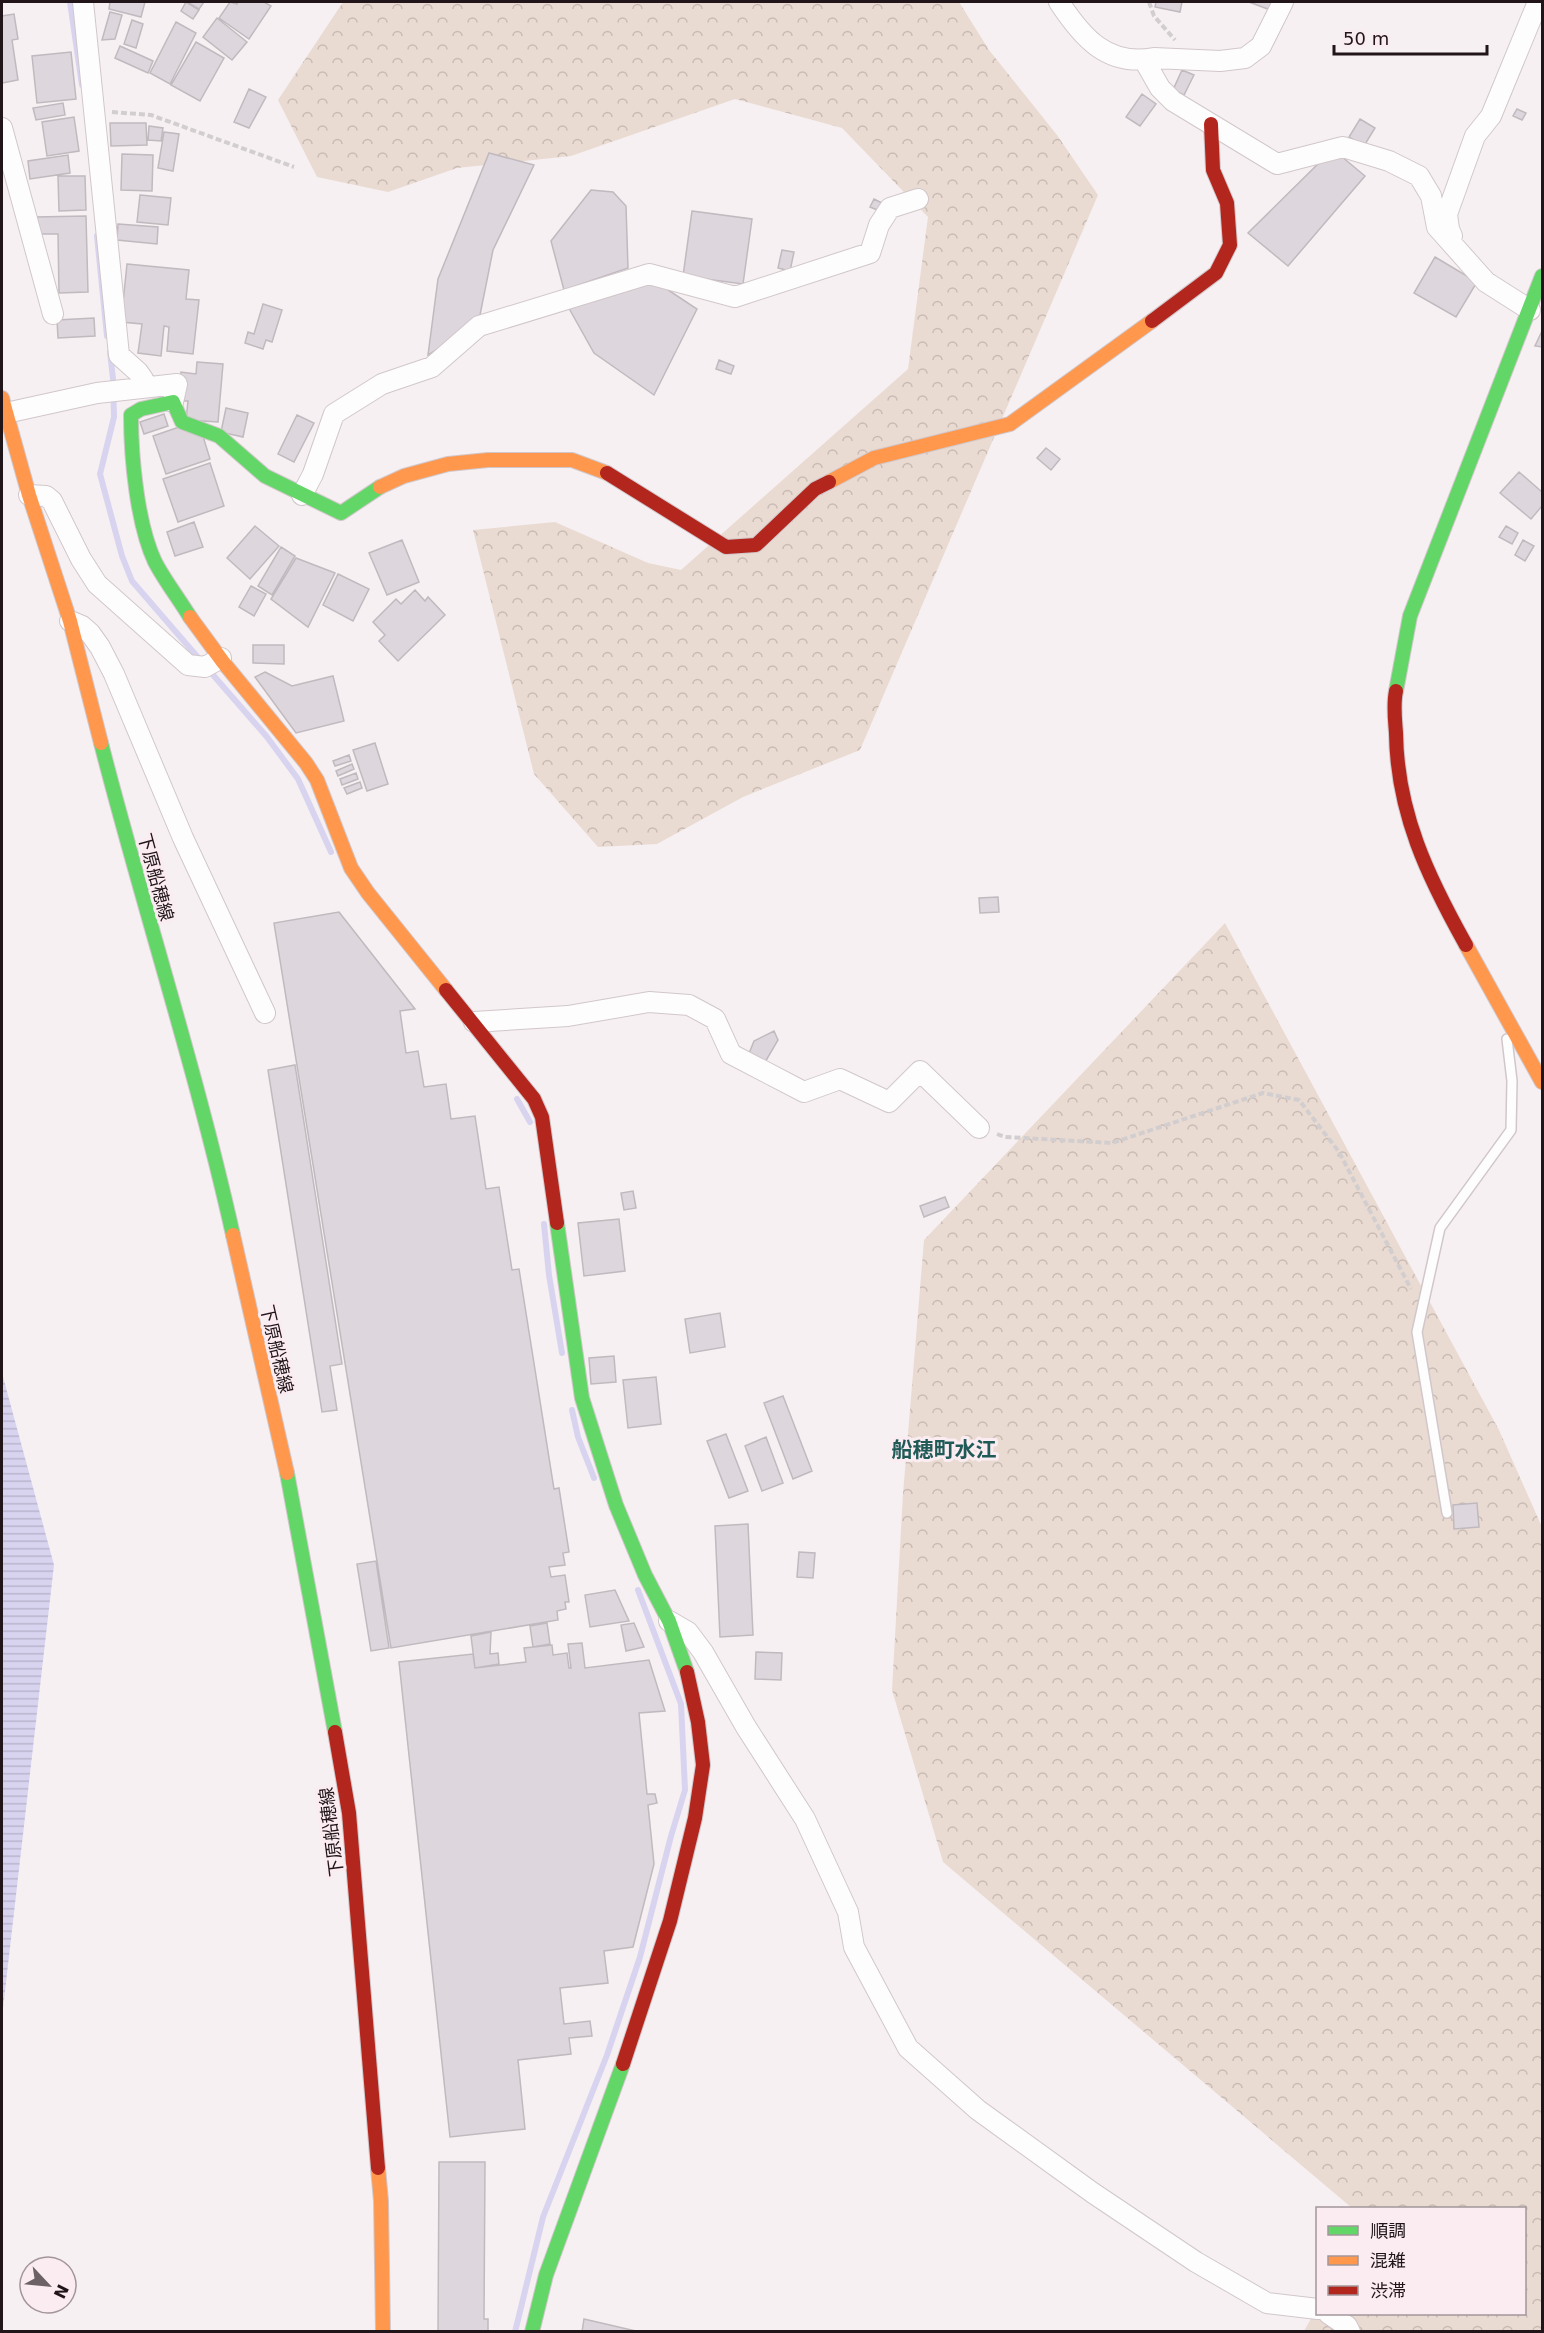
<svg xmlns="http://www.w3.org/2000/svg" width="1544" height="2333" font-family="'DejaVu Sans','Noto Sans JP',sans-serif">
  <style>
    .forest { fill: url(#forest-crowns) }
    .water { fill: url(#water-rules) }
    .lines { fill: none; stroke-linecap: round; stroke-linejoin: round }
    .stream { stroke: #d8d4f0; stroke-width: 6 }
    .building { fill: #ded6dd; stroke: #c0b9be; stroke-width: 1.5 }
    .lane-casing { stroke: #d1c7ca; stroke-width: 12 }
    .street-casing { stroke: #d1c7ca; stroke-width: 22 }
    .fast-casing { stroke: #d1c7ca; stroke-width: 16 }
    .slow-casing { stroke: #d1c7ca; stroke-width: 16 }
    .jam-casing { stroke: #d1c7ca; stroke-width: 16 }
    .path { stroke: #d2cecf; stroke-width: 4; stroke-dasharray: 6 3; stroke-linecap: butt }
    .lane { stroke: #fefdfd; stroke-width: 9 }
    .street { stroke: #fefdfd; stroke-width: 20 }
    .fast { stroke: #63d668; stroke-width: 14 }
    .slow { stroke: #ff974d; stroke-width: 14 }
    .jam { stroke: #b3261e; stroke-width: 14 }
    .labels { text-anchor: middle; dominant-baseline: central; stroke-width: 6; stroke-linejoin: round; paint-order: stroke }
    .street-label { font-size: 18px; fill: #211519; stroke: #faecf1 }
    .quarter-label { font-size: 21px; font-weight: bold; fill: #205a57; stroke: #faecf1 }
  </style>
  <defs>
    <pattern id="forest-crowns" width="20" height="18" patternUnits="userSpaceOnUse" patternTransform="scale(1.5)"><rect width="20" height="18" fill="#eadbd2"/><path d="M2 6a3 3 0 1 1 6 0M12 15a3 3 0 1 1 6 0" fill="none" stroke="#c8bbb4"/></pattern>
    <pattern id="water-rules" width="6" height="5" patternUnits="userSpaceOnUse" patternTransform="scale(1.5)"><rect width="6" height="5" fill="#d8d4f0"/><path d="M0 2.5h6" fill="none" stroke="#b9b5cd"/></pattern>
  </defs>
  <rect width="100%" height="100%" fill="#f6f0f2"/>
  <path class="forest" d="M343,2H959L989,50L1057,135L1098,195L860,750L743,797L657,844L598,847L534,774L473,530L555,522L648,563L681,570L908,369L928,217L842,128L735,99L571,156L457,168L388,192L317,177L278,100Z
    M1225,923L1499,1430L1542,1527V2331H1304L1317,2308L1318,2314H1524V2208H1352L943,1862L892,1690L903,1494L924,1240Z"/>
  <path class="water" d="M2,1373L54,1565L2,2017Z"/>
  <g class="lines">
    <path class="stream" d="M70,2L82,85
      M97,236L107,336
      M110,352L113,379L114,417L100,474L122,556L132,581L201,661
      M207,668L267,737L298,779L331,852
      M517,1099L530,1122
      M544,1224L549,1275L562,1353
      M572,1410L578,1437L594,1478
      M515,2332L543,2217L607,2055L640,1957L671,1836L685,1790L681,1704L638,1590"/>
  </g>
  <path class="building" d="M110,2H145L141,17L109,9Z
    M186,2L199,10L193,19L181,11Z
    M187,2H204L199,9Z
    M230,2L237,4L238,2H264L271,6L249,39L219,18Z
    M1156,2H1182L1180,12L1155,7Z
    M1249,2H1277L1273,11Z
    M110,12L122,15L115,39L102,40Z
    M14,14L18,39L12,40L18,80L2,83V16Z
    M217,18L247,42L232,60L203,37Z
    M132,20L143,24L136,48L124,44Z
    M176,22L196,33L170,84L150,73Z
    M196,42L224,58L200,101L171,85Z
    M120,46L153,61L148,73L115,58Z
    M71,52L76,99L37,103L32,56Z
    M1182,70L1194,75L1184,95L1173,90Z
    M249,89L266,97L249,128L234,122Z
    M1142,94L1156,104L1140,126L1126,117Z
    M63,103L65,115L36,120L33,108Z
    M1517,109L1526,113L1522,120L1513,116Z
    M74,117L79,151L47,156L42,122Z
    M1360,119L1375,128L1364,146L1349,137Z
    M110,123H146L147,145L111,146Z
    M149,126L163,128L161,141L148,140Z
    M164,132L179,134L173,171L158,168Z
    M489,153L534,165L493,250L478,325L428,355L438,279Z
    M122,154L153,155L152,191L121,190Z
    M68,155L70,173L30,179L28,161Z
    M1341,156L1365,176L1288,266L1248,233L1318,164Z
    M58,176H85L86,210L59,211Z
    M591,190L613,192L626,206L628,268L564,290L551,241Z
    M140,195L171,198L168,225L137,222Z
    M874,199L884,204L880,211L870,207Z
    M692,211L752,219L743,284L683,276Z
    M86,216L88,292L59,293L58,234H36L35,217Z
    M118,224L158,227L157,244L117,240Z
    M782,250L794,252L790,271L778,268Z
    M1435,257L1477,282L1456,317L1414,293Z
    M127,264L189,270L186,299L199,300L193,354L167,351L169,327L164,326L161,356L138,353L142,324L121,322Z
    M650,278L697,309L654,395L594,353L566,303Z
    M263,304L282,310L272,342L266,340L263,349L245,343L248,332L254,334Z
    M94,318L95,336L58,338L57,320Z
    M1542,331V347L1535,346Z
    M719,360L734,366L731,374L716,369Z
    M197,362L223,364L218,422L186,420L188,401H179L181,372L196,374Z
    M226,408L248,413L243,437L221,432Z
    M164,414L168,426L144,434L140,422Z
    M297,415L314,423L294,462L278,454Z
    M179,427L202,433L210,459L166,474L153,436Z
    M1046,448L1060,459L1051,470L1037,458Z
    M210,463L224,506L178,522L163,479Z
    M1519,472L1542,492V506L1531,519L1500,493Z
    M194,522L203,547L175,556L167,532Z
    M255,526L279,546L250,579L227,558Z
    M1506,526L1518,533L1512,544L1499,537Z
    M402,540L419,582L387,595L369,553Z
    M1523,540L1534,546L1525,561L1515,555Z
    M281,547L295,556L272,595L258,586Z
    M296,558L335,573L308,627L271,599Z
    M338,574L369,589L353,621L323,605Z
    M251,586L266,594L254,616L239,607Z
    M415,590L425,601L428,597L445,615L398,661L379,641L385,635L373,622L396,599L401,604Z
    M253,645H284V664L253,663Z
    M265,672L292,686L333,676L344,721L296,733L255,677Z
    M375,743L388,784L367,791L353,750Z
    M349,755L351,761L335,766L333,761Z
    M352,764L354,769L338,776L336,771Z
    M356,773L358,779L342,785L340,779Z
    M360,782L362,788L347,794L344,788Z
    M998,897L999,912L980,913L979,898Z
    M339,912L415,1009L400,1011L406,1053L418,1051L424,1087L446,1084L451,1119L475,1116L486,1189L499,1187L512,1270L519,1269L554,1489L559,1488L569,1552L563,1553L565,1565L549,1567L551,1577L565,1575L569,1602H565L566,1609L557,1611L558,1620L391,1648L274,923Z
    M774,1031L778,1040L764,1064L748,1056L754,1041Z
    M295,1065L342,1364L330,1366L337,1410L322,1412L268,1070Z
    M633,1191L636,1208L624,1210L621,1193Z
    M945,1197L949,1207L924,1217L920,1206Z
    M619,1219L625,1271L584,1276L578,1223Z
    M720,1313L725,1347L690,1353L685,1319Z
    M614,1356L616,1382L591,1384L589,1358Z
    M656,1377L661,1424L628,1428L623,1380Z
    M783,1396L812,1471L793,1479L764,1403Z
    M726,1434L748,1491L729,1498L707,1441Z
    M766,1437L783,1483L762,1491L745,1446Z
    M1477,1503L1479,1527L1454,1529L1453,1505Z
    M748,1524L753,1635L720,1637L715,1526Z
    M799,1552L815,1553L813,1578L797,1577Z
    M376,1561L389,1648L371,1651L357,1564Z
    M615,1590L629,1621L590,1627L585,1595Z
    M547,1623L550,1644L533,1647L530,1626Z
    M634,1623L644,1647L626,1651L621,1625Z
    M491,1632L490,1654L498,1653L499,1664L475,1668L471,1636Z
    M582,1643L585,1668L649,1660L665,1711L639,1713L647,1794H655L657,1803L648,1805L654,1864L633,1947L604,1951L608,1983L560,1988L564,2024L590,2021L592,2036L569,2038L571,2054L518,2060L525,2129L450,2137L399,1662L473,1654L475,1668L526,1662L524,1648L552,1645L553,1655L567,1653L569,1668H571L568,1644Z
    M756,1652L782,1653L781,1680L755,1679Z
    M439,2162H485L484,2319H488V2332H438Z
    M584,2319L640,2332H582Z"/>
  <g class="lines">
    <defs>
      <path id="lane" d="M1447,1513L1417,1332L1440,1228L1511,1130L1512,1081L1507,1039"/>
      <path id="street" d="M83,2L119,355L138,372L143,379
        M1059,2C1082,37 1107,67 1154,58L1220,61L1245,58L1261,46L1283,2
        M1144,60L1160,88L1173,101L1277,164L1343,147L1389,161L1419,176L1431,196L1437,227L1486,282L1530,310
        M2,128L53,314
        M1452,236L1449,229L1447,214L1475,136L1491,116L1538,2
        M6,413L97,393L177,384L173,402
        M29,495L46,496L52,501L81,559L97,584L188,665L205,667L221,658
        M302,495L313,474L334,414L382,384L432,367L479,326L649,274L735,297L870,253L879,225L890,208L918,199
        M70,621L82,626L90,633L100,647L114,674L183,838L265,1013
        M474,1022L568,1016L649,1002L689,1005L715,1019L731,1054L804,1092L840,1079L889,1102L920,1071L979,1128
        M669,1621L688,1632L703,1652L746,1727L805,1819L848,1912L854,1947L908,2048L978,2110L1093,2193L1196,2262L1267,2303L1318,2309
        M1329,2314L1347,2326L1350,2332"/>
      <path id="fast" d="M190,617C179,599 165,581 155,562C137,524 131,457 131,415L141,409L173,402L182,422L219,436L265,476L341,513L380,487
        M1396,691L1410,616L1542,276
        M101,743C143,907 196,1069 233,1235
        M557,1223L582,1398L616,1505L645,1575L669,1621L687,1672
        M287,1473L335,1732
        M532,2332L546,2275L623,2064"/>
      <path id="slow" d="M2,398L29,495L70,621L101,743
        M829,482L874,458L1010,424L1152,321
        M380,487L404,476L448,464L488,460H572L607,473
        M190,617L223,662L306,763L317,780L351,868L368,893L446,990
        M1466,945L1542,1082
        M233,1235L287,1473
        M378,2168L381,2201L383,2332"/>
      <path id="jam" d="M1152,321L1216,273L1230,245L1227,203L1213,170L1211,124
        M607,473L726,547L756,545L815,489L829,482
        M1396,691C1393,705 1395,719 1396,733C1397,813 1428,877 1466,945
        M446,990L534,1099L542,1117L557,1223
        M335,1732L349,1813L378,2168
        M623,2064L670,1921L695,1818L703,1765L698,1722L687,1672"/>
    </defs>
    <use href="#lane" class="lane-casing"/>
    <use href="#street" class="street-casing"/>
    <use href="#fast" class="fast-casing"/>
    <use href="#slow" class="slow-casing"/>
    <use href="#jam" class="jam-casing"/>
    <path class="path" d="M1149,2L1154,16L1175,40
      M112,112L151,115L294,167
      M997,1134L1005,1137L1112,1143L1263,1093L1299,1100L1339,1152L1411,1289"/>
    <use href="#lane" class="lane"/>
    <use href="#street" class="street"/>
    <use href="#fast" class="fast"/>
    <use href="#slow" class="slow"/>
    <use href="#jam" class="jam"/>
  </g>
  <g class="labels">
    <g class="street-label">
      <text transform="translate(156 877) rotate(75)">下原船穂線</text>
      <text transform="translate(277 1349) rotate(77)">下原船穂線</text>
      <text transform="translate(331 1832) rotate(-97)">下原船穂線</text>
    </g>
    <g class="quarter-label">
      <text x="944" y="1450">船穂町水江</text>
    </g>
  </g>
  <rect width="1544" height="2333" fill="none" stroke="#211519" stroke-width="6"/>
  <rect x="1316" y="2207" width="210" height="108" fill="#faecf1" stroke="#a3969b" stroke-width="1.5"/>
  <rect x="1328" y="2226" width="30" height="9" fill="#63d668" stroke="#a3969b" stroke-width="1.5"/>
  <text x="1370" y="2237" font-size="18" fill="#211519">順調</text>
  <rect x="1328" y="2256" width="30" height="9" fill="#ff974d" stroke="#a3969b" stroke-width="1.5"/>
  <text x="1370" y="2267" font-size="18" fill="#211519">混雑</text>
  <rect x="1328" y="2286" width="30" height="9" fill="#b3261e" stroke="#a3969b" stroke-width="1.5"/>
  <text x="1370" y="2297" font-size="18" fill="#211519">渋滞</text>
  <g transform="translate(48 2285) rotate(116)"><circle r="28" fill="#faecf1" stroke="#a3969b" stroke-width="1.5"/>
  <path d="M0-4.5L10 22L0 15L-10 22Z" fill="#6c6265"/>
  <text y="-9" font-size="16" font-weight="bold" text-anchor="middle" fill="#211519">N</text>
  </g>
  <path d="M1334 45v9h153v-9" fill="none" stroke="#211519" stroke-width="3"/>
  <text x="1343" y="45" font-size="18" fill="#211519" stroke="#faecf1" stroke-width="4.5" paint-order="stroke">50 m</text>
</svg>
